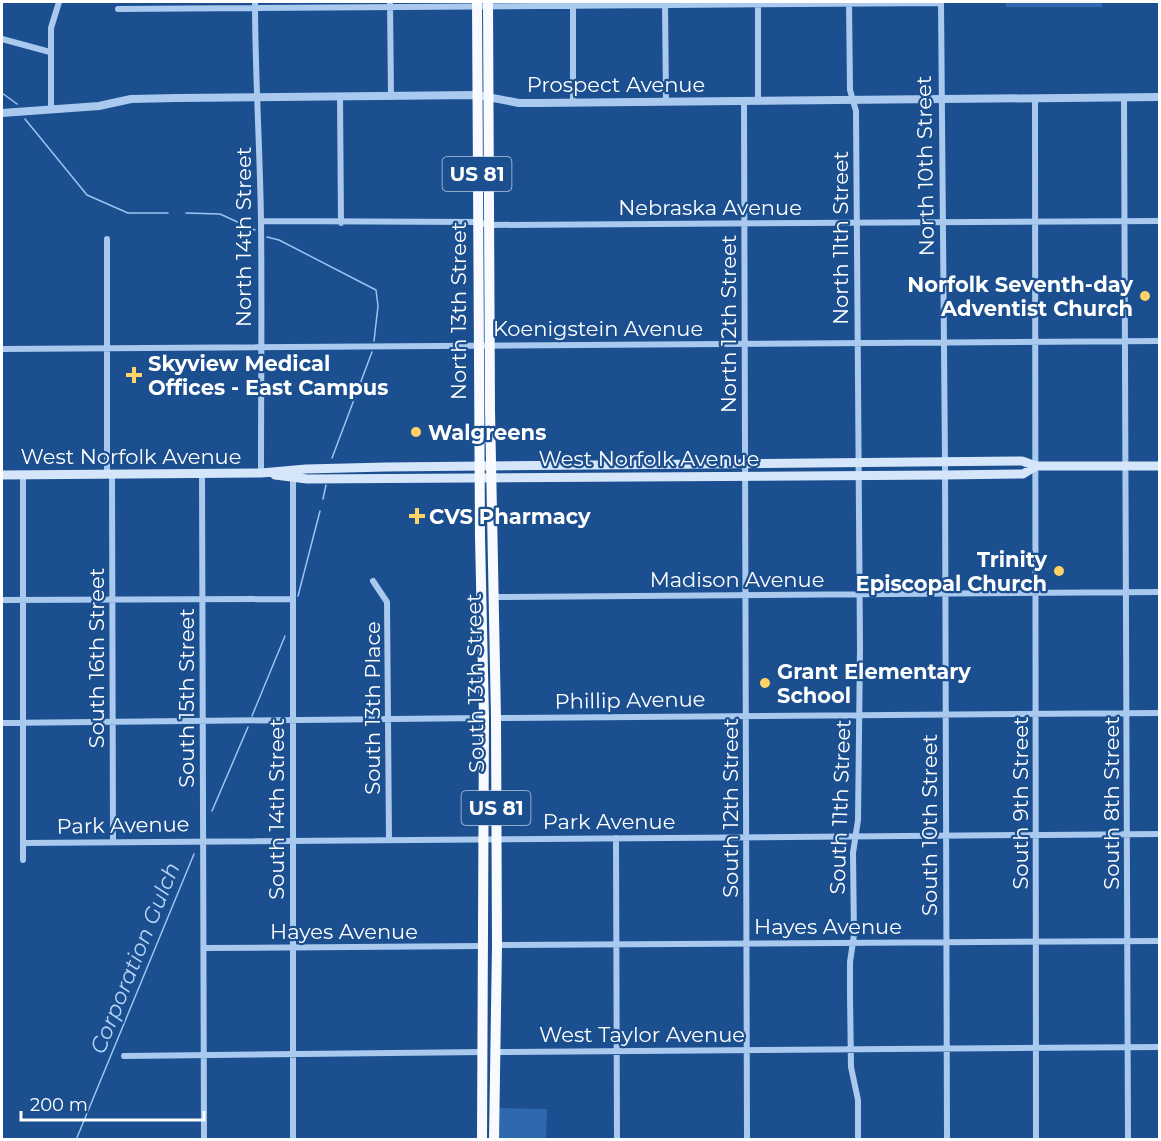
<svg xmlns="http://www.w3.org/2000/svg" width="1161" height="1141" font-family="Montserrat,sans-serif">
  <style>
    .green { fill: #2e69ad }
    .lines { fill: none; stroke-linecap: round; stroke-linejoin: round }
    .stream { stroke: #9cc4f0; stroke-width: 1.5 }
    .minor { stroke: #a9c9ee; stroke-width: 6 }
    .tertiary { stroke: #a9c9ee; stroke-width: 8 }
    .secondary { stroke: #d6e6fa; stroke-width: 9 }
    .trunk { stroke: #f8faff; stroke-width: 10 }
    .poi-dot { fill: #ffd166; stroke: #1b4f8f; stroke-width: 2 }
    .labels { text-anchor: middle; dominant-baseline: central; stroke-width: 4.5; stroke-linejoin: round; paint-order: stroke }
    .shield { fill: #1b4f8f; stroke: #bbcadd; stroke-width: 1.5 }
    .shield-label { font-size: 20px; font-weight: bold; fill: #fff }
    .street-label { font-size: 21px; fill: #fff; stroke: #1b4f8f }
    .poi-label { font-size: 21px; font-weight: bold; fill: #fff; stroke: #1b4f8f; text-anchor: start }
    .water-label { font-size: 22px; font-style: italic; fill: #b5d3f5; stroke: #1b4f8f }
  </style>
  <rect width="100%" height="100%" fill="#1b4f8f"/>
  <path class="green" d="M1006,2H1102V7H1006Z
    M496,1108L547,1109L546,1139H497Z"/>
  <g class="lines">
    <path class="stream" d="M2,93L17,104
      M25,119L87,195L128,213H168
      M186,213L220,214L255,230
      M267,237L279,240L376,290L378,306L374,341
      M332,458L372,352
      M323,499L326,485
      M298,596L320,511
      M252,716L285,636
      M212,811L248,727
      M76,1140L194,854"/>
    <path class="minor" d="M255,2C255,75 260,148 261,221C262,305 261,389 261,473
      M390,2L391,97
      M849,2L850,90L856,111L860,649L858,820L853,853L854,935L850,962V995L851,1067L858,1100V1140
      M941,2L945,462L947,1140
      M665,3L666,102
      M573,6V102
      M118,9L941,3
      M2,39L50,52
      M340,96L341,223
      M1124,97L1128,1140
      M1035,98L1036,1140
      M744,101L747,1140
      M758,101V2
      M51,109V28L59,2
      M261,221L477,222L489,225L1160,221
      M107,239V474
      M2,349L1160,341
      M202,473L204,1140
      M112,474L113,841
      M23,475V860
      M293,478V1140
      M373,581L387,602L389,839
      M494,597L1160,592
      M2,600L292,599
      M496,718L1160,713
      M2,723L484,718
      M616,838L617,1140
      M23,843L1160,834
      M497,945L1160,941
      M204,948L484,946
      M494,1052L1160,1047
      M124,1056L484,1052"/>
    <path class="tertiary" d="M2,113L99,106L131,99L176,98L477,95L519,103H538L1160,97"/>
    <path class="secondary" d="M2,475L261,473L306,469L386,467L1022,461L1036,466H1160
      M275,475L307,479L945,475L1023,474L1036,466"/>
    <path class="trunk" d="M477,2L480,537L484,718L482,1140
      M488,2L490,410L496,718L497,945L494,1140"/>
  </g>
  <g class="poi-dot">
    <circle cx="1145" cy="296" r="6"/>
    <path d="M131 366h6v6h6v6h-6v6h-6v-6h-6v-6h6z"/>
    <circle cx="416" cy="432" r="6"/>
    <path d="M414 507h6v6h6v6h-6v6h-6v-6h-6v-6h6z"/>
    <circle cx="1059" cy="571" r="6"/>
    <circle cx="765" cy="683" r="6"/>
  </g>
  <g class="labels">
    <g class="shield">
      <rect x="442.5" y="157" width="69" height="34" rx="4.5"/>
      <rect x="461.5" y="791" width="69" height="34" rx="4.5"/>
    </g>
    <g class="shield-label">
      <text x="477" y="174">US 81</text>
      <text x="496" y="808">US 81</text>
    </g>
    <g class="street-label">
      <text x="616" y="84">Prospect Avenue</text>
      <text transform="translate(925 166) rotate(-91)">North 10th Street</text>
      <text x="710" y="207">Nebraska Avenue</text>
      <text transform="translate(243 237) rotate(-90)">North 14th Street</text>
      <text transform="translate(840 238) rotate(-90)">North 11th Street</text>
      <text transform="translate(458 311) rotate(-90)">North 13th Street</text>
      <text transform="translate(728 324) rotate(-90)">North 12th Street</text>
      <text x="598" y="328">Koenigstein Avenue</text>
      <text x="131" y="456">West Norfolk Avenue</text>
      <text x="649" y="458">West Norfolk Avenue</text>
      <text x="737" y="579">Madison Avenue</text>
      <text transform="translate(96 658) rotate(-90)">South 16th Street</text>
      <text transform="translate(475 683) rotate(-91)">South 13th Street</text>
      <text transform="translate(186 698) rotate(-90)">South 15th Street</text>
      <text transform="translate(630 700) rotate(-1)">Phillip Avenue</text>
      <text transform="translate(372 708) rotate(-90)">South 13th Place</text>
      <text transform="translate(1020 803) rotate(-90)">South 9th Street</text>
      <text transform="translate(1111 803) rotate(-90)">South 8th Street</text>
      <text transform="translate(840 807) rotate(-88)">South 11th Street</text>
      <text transform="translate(730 808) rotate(-90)">South 12th Street</text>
      <text transform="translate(276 809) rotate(-90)">South 14th Street</text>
      <text x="609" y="821">Park Avenue</text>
      <text transform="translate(123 825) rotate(-1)">Park Avenue</text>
      <text transform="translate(929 825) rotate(-90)">South 10th Street</text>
      <text x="828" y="926">Hayes Avenue</text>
      <text x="344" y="931">Hayes Avenue</text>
      <text x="642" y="1034">West Taylor Avenue</text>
    </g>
    <g class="poi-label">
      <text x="1133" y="284" text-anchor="end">Norfolk Seventh-day<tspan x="1133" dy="24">Adventist Church</tspan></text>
      <text x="148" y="363">Skyview Medical<tspan x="148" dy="24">Offices - East Campus</tspan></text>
      <text x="428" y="432">Walgreens</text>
      <text x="429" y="516">CVS Pharmacy</text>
      <text x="1047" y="559" text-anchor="end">Trinity<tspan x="1047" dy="24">Episcopal Church</tspan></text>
      <text x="777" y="671">Grant Elementary<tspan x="777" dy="24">School</tspan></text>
    </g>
    <g class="water-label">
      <text transform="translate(135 958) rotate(-68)">Corporation Gulch</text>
    </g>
  </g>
  <rect width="1161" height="1141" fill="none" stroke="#ffffff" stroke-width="6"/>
  <path d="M21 1111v9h183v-9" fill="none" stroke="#ffffff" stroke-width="3"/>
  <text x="30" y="1111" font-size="18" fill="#ffffff" stroke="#1b4f8f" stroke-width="4.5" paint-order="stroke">200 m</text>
</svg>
